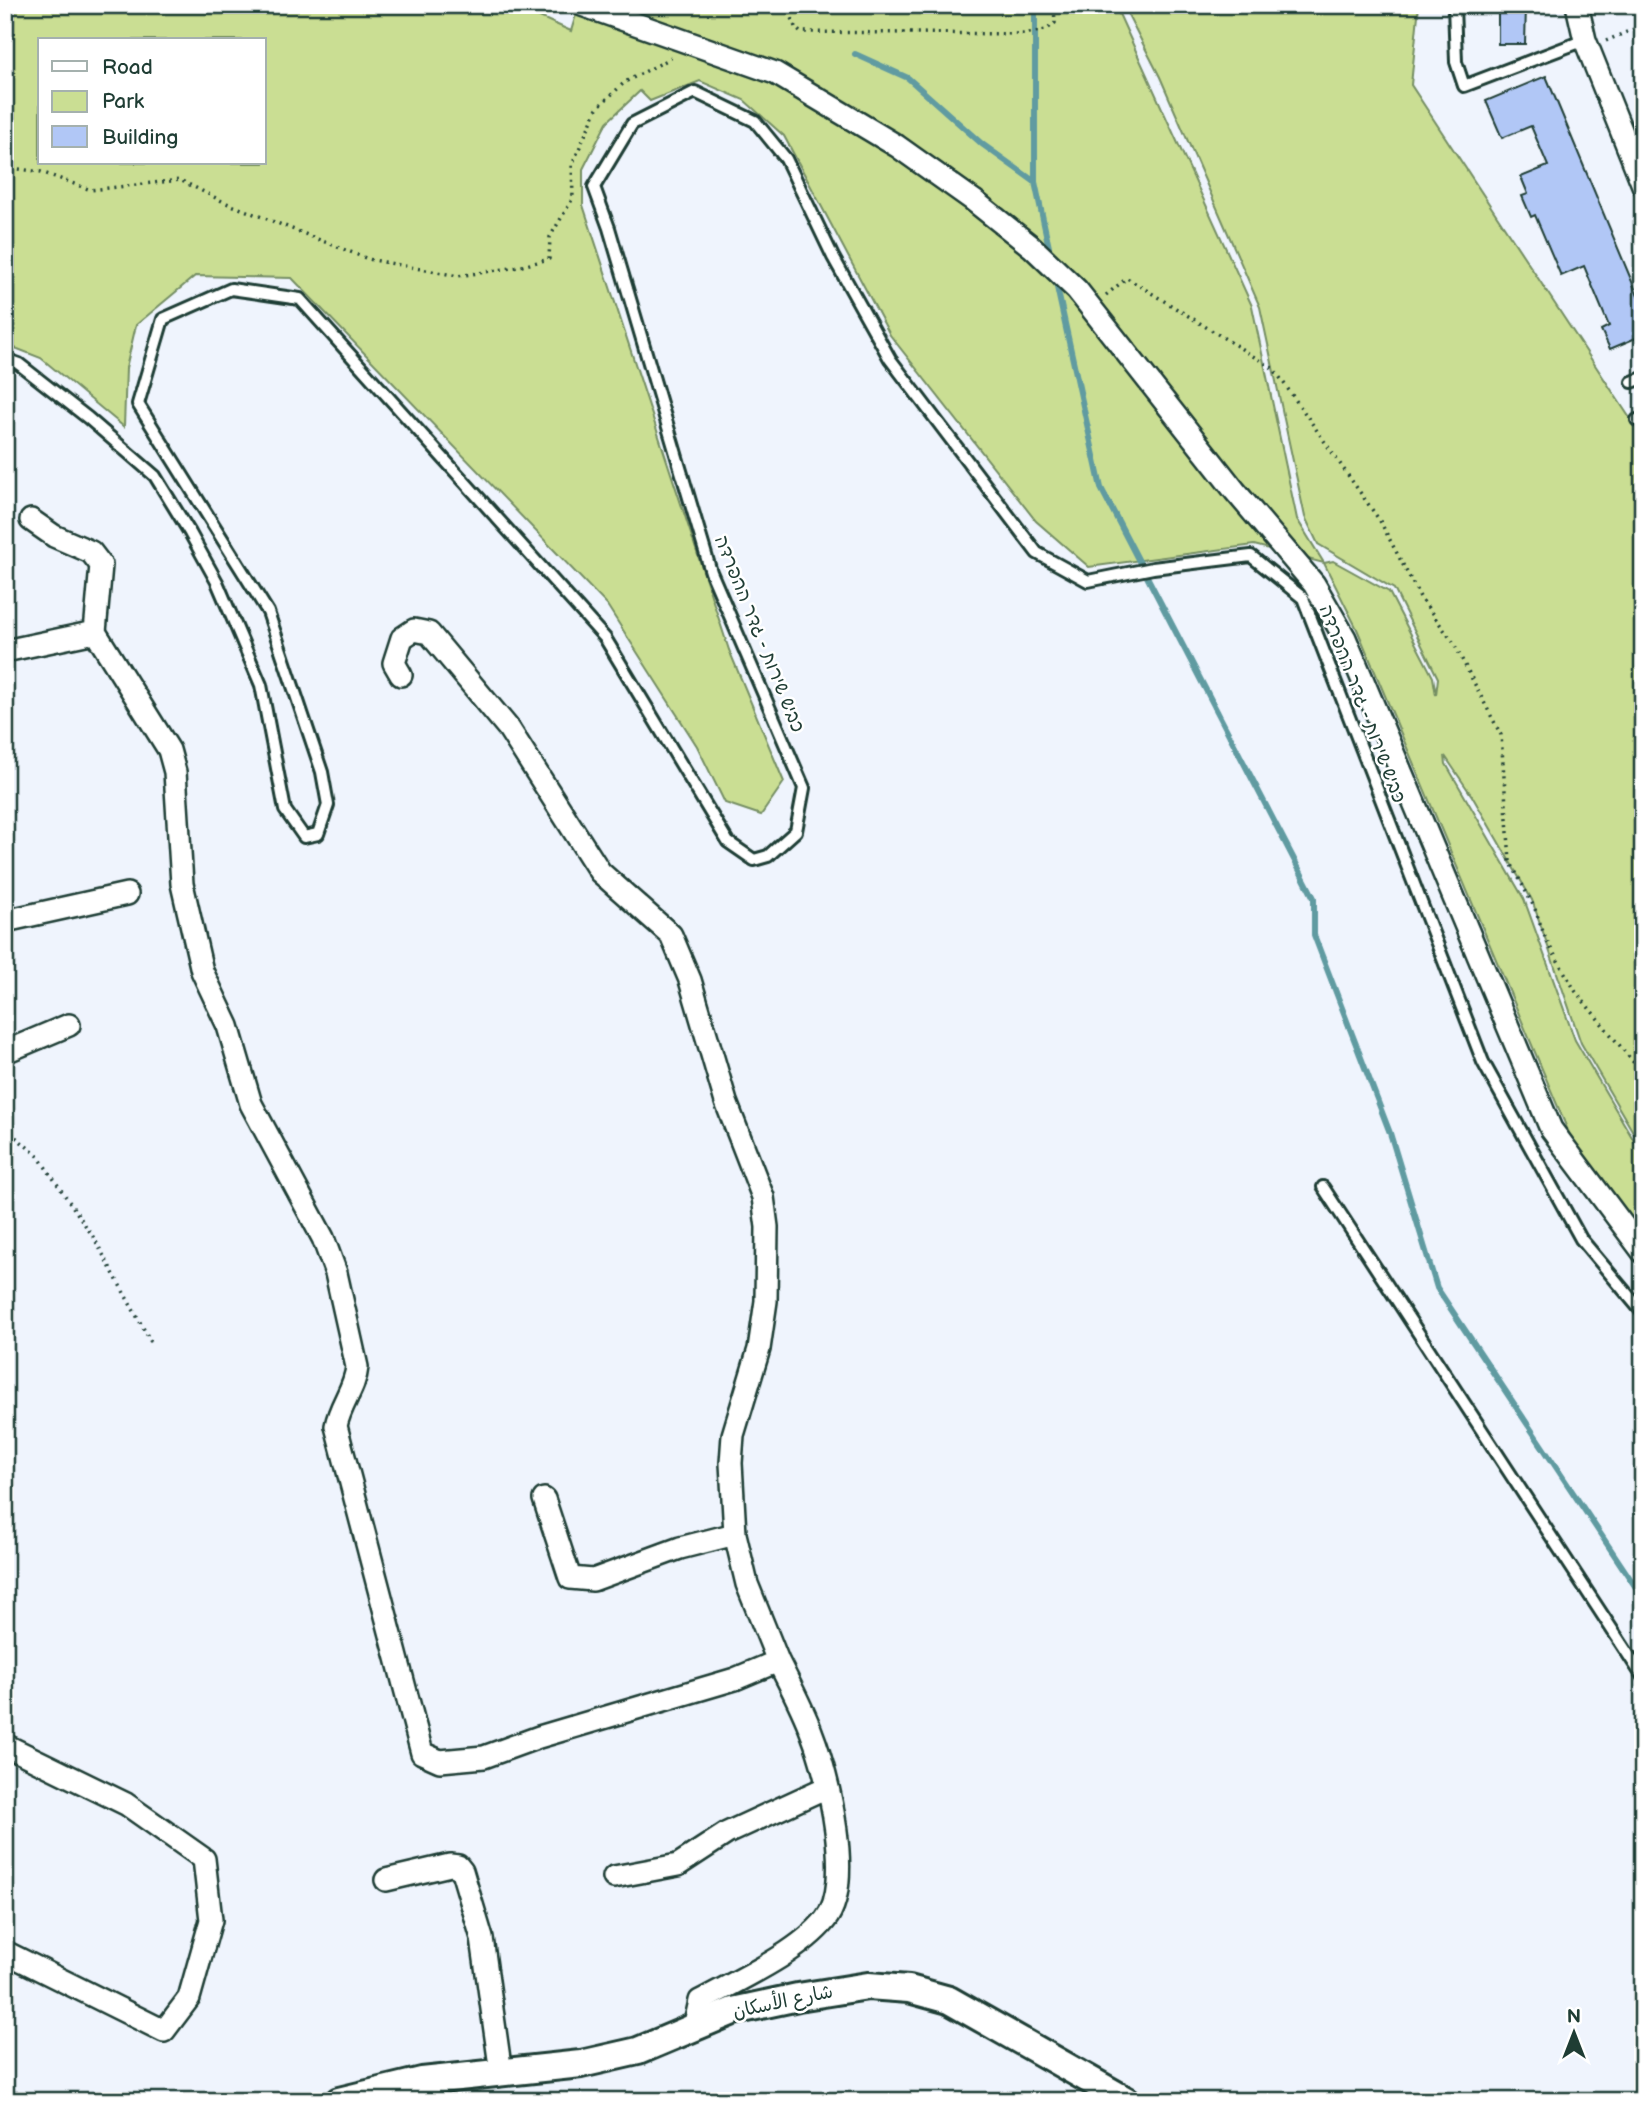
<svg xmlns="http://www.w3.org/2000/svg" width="1648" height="2106" font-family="'Balsamiq Sans','Playpen Sans Arabic','Playpen Sans Hebrew',sans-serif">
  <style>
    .green { fill: #cade93; stroke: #748e64; stroke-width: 2; fill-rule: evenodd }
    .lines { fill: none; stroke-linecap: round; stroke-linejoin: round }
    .stream { stroke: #609ba1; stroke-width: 6 }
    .building { fill: #b1c7f6; stroke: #1f3d34; stroke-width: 2 }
    .service-casing { stroke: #1f3d34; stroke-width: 16 }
    .minor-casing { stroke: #1f3d34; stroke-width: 26 }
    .tertiary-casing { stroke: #1f3d34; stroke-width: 32 }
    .path { stroke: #1f3d34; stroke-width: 3.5; stroke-dasharray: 2 5; stroke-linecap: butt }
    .service { stroke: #fff; stroke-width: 10 }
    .minor { stroke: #fff; stroke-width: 21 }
    .tertiary { stroke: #fff; stroke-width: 26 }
    .labels { text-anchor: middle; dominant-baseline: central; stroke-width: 5; stroke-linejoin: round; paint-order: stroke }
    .street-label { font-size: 19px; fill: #1f3d34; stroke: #fff }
  </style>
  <rect width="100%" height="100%" fill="#eff4fd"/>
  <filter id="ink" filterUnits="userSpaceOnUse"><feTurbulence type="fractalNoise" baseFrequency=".0143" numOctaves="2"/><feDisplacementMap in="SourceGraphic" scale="14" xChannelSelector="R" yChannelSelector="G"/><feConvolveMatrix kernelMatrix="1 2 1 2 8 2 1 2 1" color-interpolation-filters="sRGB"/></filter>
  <g filter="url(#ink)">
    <path class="green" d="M5,5H513L571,31L579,5H1044L1045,10L1046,5H1115L1252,306L1297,519L1324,563L1333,561L1389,592L1433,677L1436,695L1438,678L1394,589L1318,544L1305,517L1260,307L1160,77L1123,5H1419L1411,85L1643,438V1149L1581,1043L1532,900L1472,796L1445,756L1446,764L1524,899L1575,1040L1643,1156V1234L1574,1145L1357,629L1324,563L1254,545L1089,567L1036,521L890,335L784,136L744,100L700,81L650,101L640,91L607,122L583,169V205L729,650L784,782L761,815L725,803L697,746L607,605L292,278L195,276L136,325L126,368L124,427L41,358L5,344ZM40,40H264V163H40Z"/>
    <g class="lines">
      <path class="stream" d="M1035,5V182
        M855,54L908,78L982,144L1035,182L1051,257
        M1055,278L1101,488L1314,898V935L1390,1133L1437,1288L1643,1598"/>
    </g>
    <path class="building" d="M1498,5H1526L1525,44H1498Z
      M1546,76L1643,308V335L1610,349L1601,330L1609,326L1584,266L1561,276L1535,215L1531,217L1522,196L1528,194L1521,177L1548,166L1531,126L1502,138L1486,101Z"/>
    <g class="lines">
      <defs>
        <path id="service" d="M1454,5L1456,62L1464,86L1585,40
          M5,359L19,364L88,418L155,476L190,533L217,582L261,685L285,810L304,837L318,834L328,805L322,772L268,612L138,404L163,319L231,289L300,299L605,638L728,842L754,860L768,856L796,831L804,788L711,572L609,228L594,187L632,124L695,92L755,121L786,159L833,257L890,359L1037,553L1088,581L1153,568L1251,556L1303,598L1483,1062L1581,1239L1643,1313
          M1632,382L1643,378
          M1637,420L1643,418
          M1323,1187L1643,1677"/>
        <path id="minor" d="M582,5L775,73L897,146L973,200L1032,247L1077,290L1235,491L1314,584L1345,638L1551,1129L1643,1252
          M1577,5L1585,40L1643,185
          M31,520L54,536L91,552L101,565L95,632L169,750L175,772L182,884L202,971L228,1026L251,1104L323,1238L336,1273L357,1367C355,1389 340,1404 336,1426L422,1753L440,1761L484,1757L539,1737L735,1679L778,1661C790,1685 803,1709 812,1734C828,1775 855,1884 825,1920C797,1954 738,1980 700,2001L694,2028
          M5,651L95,632
          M401,675L394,663L402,638L414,630L429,633L509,729L600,872L671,935L690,980L726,1102L763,1197L767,1227L766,1301L759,1349L733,1435L731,1463L735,1534L747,1584L778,1661
          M5,921L127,894
          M5,1052L69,1025
          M544,1499L570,1578L593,1580L680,1548L735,1534
          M5,1745L126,1804L204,1859L211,1920L189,1998L164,2031L5,1952
          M614,1877L678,1865L727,1833L827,1787
          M386,1880L450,1865L458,1866L462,1871L482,1938L501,2073"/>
        <path id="tertiary" d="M339,2101L422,2081L581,2064L638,2051L733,2011L798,1997L868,1986L909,1989L949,2000L1127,2101"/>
      </defs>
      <use href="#service" class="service-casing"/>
      <use href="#minor" class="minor-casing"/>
      <use href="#tertiary" class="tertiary-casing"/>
      <path class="path" d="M788,5L795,27L800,32L1023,34L1046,30L1055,23L1054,5
        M1606,41L1643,25
        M5,167L41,172L91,190L180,180L224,202L368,259L458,276L518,267L549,259L550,237L573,198L572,165L597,108L625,82L671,58
        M1106,295L1127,278L1274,369L1380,521L1420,597L1453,642L1501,735L1510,861L1535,909L1546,940L1576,992L1643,1074
        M5,1128L38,1156L94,1238L152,1344"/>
      <use href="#service" class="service"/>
      <use href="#minor" class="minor"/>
      <use href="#tertiary" class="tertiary"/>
    </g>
  </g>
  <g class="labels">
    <g class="street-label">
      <text transform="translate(759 634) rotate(68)">כביש שירות - גדר ההפרדה</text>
      <text transform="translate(1362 704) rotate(69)">כביש שירות - גדר ההפרדה</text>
      <text transform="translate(783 2002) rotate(-12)">شارع الأسكان</text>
    </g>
  </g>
  <rect width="1648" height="2106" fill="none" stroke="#fff" stroke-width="28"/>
  <rect x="14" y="14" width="1620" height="2078" fill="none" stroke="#1f3d34" stroke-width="2.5" filter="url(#ink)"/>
  <rect x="38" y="38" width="228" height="126" fill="#ffffff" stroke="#a5b1ae" stroke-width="2"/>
  <rect x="52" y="61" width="35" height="10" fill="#ffffff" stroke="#a5b1ae" stroke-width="2"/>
  <text x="102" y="74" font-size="21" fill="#1f3d34">Road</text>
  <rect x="52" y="91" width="35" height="21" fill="#cade93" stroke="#a5b1ae" stroke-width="2"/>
  <text x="102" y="108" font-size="21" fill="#1f3d34">Park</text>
  <rect x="52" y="126" width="35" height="21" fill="#b1c7f6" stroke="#a5b1ae" stroke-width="2"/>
  <text x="102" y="144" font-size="21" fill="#1f3d34">Building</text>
  <g transform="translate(1574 2033)" stroke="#ffffff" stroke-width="5" paint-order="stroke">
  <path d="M0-5L12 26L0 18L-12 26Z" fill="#1f3d34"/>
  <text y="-10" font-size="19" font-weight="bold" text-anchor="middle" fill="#1f3d34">N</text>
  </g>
</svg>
